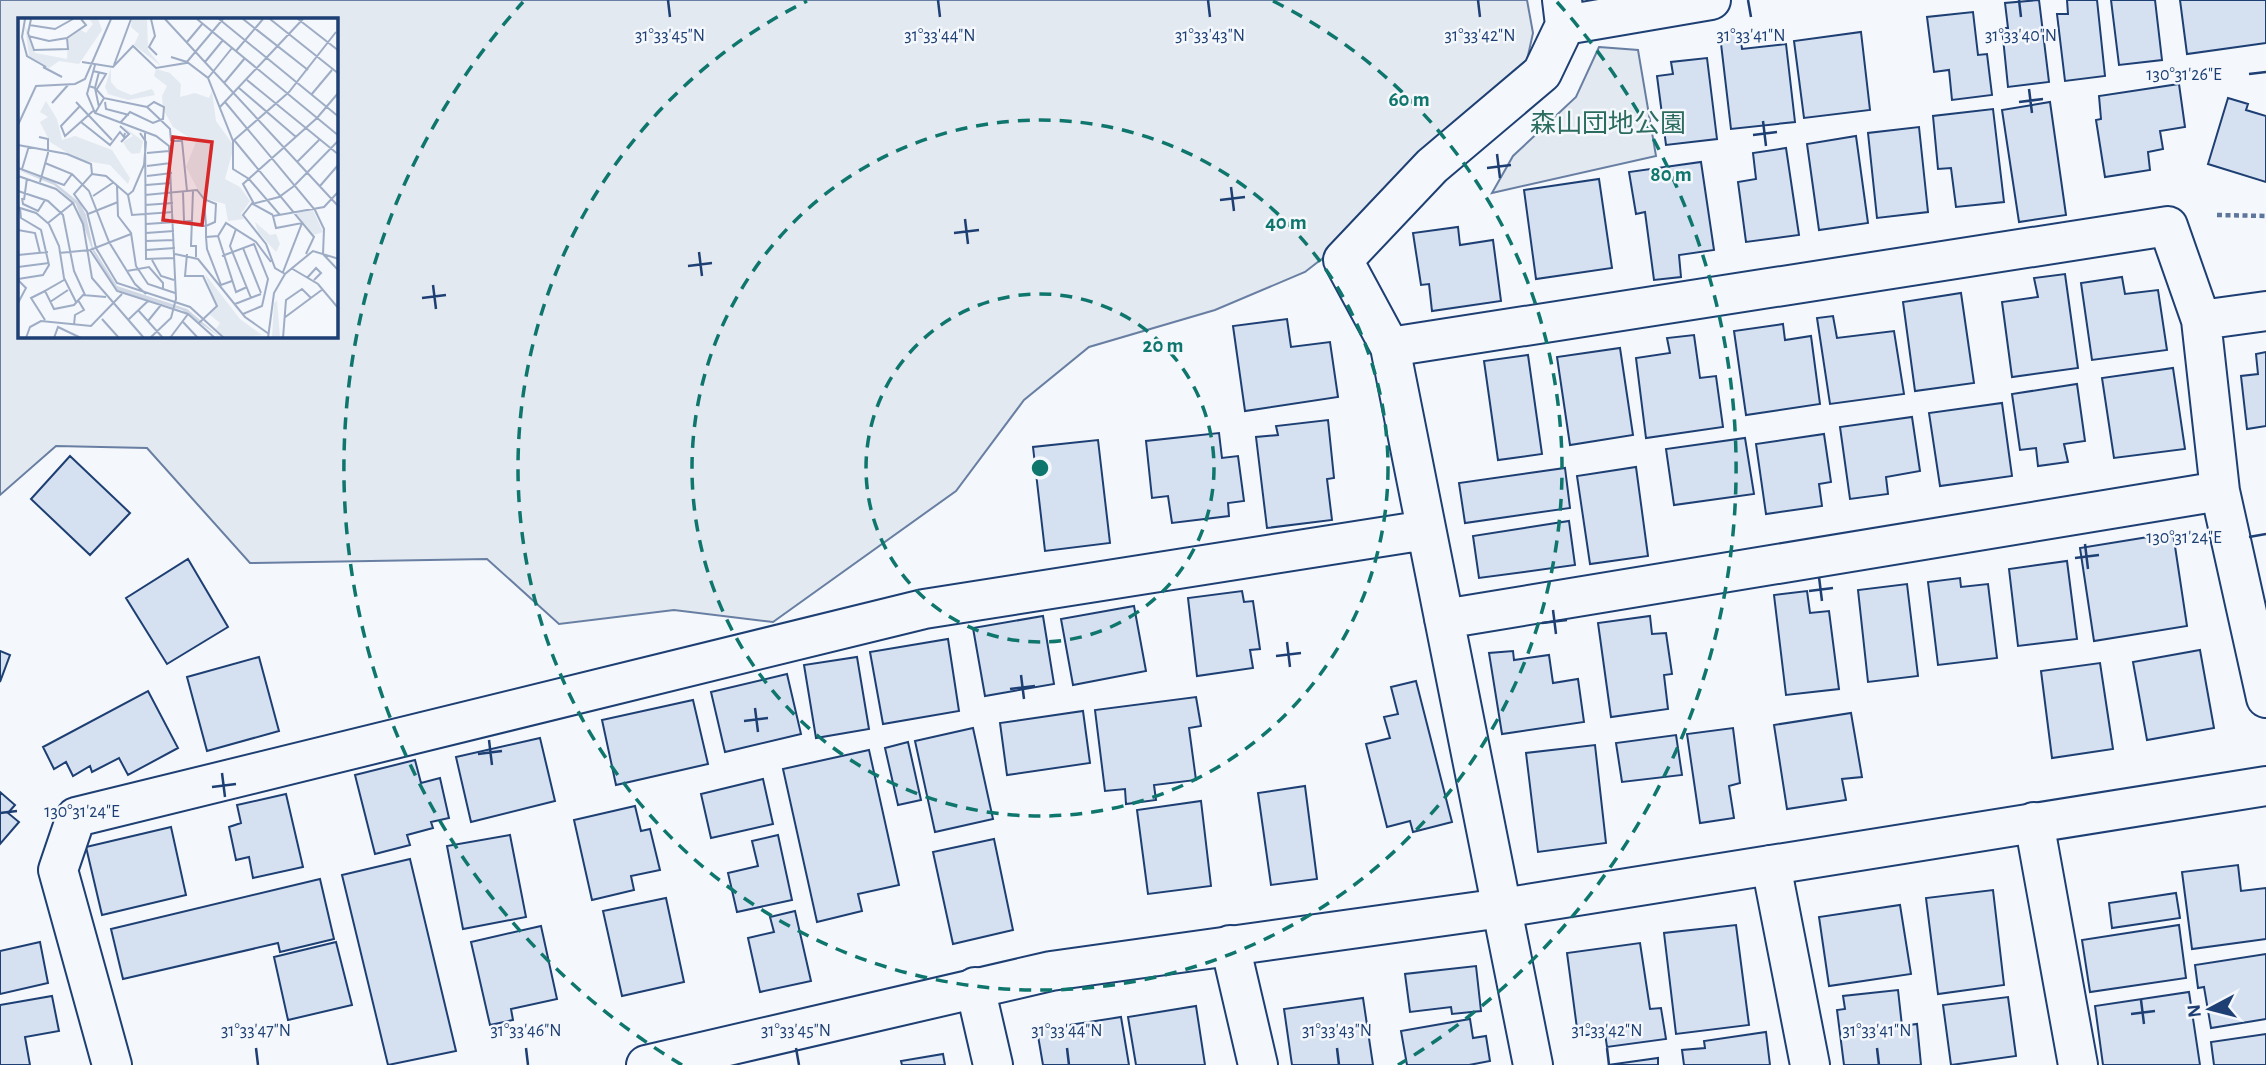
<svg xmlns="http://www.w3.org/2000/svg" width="2266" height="1065" font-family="'Alegreya Sans','Noto Sans JP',sans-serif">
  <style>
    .green { fill: #e3e9f0; stroke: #687fa3; stroke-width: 2; fill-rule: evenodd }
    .building { fill: #d5e0f0; stroke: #1d3f73; stroke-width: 2 }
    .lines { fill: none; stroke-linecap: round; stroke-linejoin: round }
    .minor-casing { stroke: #1d3f73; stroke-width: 42 }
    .tertiary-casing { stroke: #1d3f73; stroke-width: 42 }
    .path { stroke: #5e769c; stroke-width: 4.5; stroke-dasharray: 5 3.5; stroke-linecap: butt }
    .minor { stroke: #f4f7fb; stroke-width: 38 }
    .tertiary { stroke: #f4f7fb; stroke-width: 38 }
    .ticks { fill: none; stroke: #1d3f73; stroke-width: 2.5 }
    .ring { fill: none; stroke: #0f766e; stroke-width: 3.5; stroke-dasharray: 12 9 }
    .labels { text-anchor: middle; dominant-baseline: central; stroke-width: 5; stroke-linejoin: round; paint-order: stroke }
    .park-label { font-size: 26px; fill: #2c6c60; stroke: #f4f7fb }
    .inset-road { fill: none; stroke: #9eadc5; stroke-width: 2 }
    .view { fill: #d62828; fill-opacity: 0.15; stroke: #d62828; stroke-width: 3.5 }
    .inset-edge { fill: none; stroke: #1d3f73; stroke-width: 3.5 }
    .ticks-label { font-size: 18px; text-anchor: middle; fill: #1d3f73; stroke: #f4f7fb; stroke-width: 5; stroke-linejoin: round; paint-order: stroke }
    .centre { fill: #0f766e; stroke: #f4f7fb; stroke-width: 3.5 }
    .ring-label { font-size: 21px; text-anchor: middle; font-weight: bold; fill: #0f766e; stroke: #f4f7fb; stroke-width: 5; stroke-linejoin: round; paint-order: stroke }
  </style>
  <rect width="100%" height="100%" fill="#f4f7fb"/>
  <path class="green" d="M0,0H1527L1533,33L1521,87L1377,216L1305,272L1215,310L1089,347L1024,400L956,491L773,622L674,610L559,624L487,559L250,563L147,448L56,446L0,495ZM19,19H336V336H19Z
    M1599,47L1638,50L1656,156L1492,193L1513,156L1576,97Z"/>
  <path class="building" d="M2039,0L2049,82L2008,87L2002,28H2008L2005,3Z
    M2067,0H2097L2105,76L2065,81L2057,14H2068Z
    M2111,0H2155L2162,60L2119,65Z
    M2180,0H2266V43L2187,54Z
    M1973,12L1978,55L1987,54L1992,95L1952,100L1949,70L1934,72L1927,17Z
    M1740,32L1742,49L1786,44L1795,122L1731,129L1720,35Z
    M1861,32L1870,110L1804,118L1794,41Z
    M1707,58L1717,139L1666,145L1657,76L1673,74L1671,62Z
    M2179,84L2185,127L2160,131L2163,149L2148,152L2150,170L2105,177L2096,120L2101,119L2099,96Z
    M2228,98L2248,104L2246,110L2266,116V182L2208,164Z
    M2050,102L2066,215L2019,222L2002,110Z
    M1993,109L2004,202L1956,207L1951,168L1938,169L1933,116Z
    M1919,127L1928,212L1877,218L1868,133Z
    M1856,136L1868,223L1819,230L1807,144Z
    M1786,148L1799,235L1746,242L1738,182L1756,179L1753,153Z
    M1701,162L1714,250L1679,255L1681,277L1654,280L1645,212L1636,214L1629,172Z
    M1599,179L1612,268L1536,279L1524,190Z
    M1458,227L1460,245L1493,240L1501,301L1432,311L1429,284L1421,285L1413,233Z
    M2065,274L2078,368L2012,377L2002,302L2038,297L2034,278Z
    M2122,277L2125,294L2158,290L2167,350L2092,360L2081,283Z
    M1961,293L1974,383L1915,391L1903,302Z
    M1833,316L1837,338L1894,331L1904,394L1830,404L1817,318Z
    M1287,319L1291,347L1330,342L1338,397L1245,411L1233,326Z
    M1783,324L1785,340L1811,336L1820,404L1746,415L1734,331Z
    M1694,335L1700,378L1716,376L1723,427L1646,438L1636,358L1670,353L1667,338Z
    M1620,348L1633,435L1570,445L1557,357Z
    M2266,352V426L2247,429L2241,376L2258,374L2256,354Z
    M1528,355L1542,454L1498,460L1484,361Z
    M2173,368L2185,449L2114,458L2102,378Z
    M2077,384L2085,441L2064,444L2068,462L2038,466L2036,448L2020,450L2012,394Z
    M2002,403L2012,476L1940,486L1929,413Z
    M1912,417L1920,471L1886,477L1888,494L1850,499L1840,427Z
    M1328,420L1334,478L1327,479L1332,520L1267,528L1256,437L1278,435L1276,426Z
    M1219,433L1222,458L1238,456L1244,501L1228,503L1229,516L1172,523L1168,496L1152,498L1146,441Z
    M1824,434L1831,482L1819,484L1822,506L1766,514L1756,444Z
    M1745,438L1754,494L1674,505L1666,449Z
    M1098,440L1110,543L1045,551L1033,447Z
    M70,456L130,513L90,555L31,499Z
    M1636,467L1648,556L1590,564L1577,476Z
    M1565,468L1570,508L1465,523L1459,483Z
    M1569,521L1575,565L1479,578L1473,536Z
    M2173,533L2187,626L2094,641L2080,548Z
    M188,559L228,627L167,664L126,598Z
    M2067,561L2077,639L2018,646L2009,569Z
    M1960,578L1961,587L1988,584L1997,658L1938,665L1928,582Z
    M1907,584L1918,676L1868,682L1858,590Z
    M1242,591L1244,602L1253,601L1260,649L1250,650L1253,668L1197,676L1188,598Z
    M1807,591L1810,613L1829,611L1839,689L1786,695L1774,595Z
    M1134,606L1146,671L1073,685L1061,619Z
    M1043,616L1054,684L985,696L973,628Z
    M1650,616L1652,634L1666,633L1672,674L1664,675L1668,709L1611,717L1598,623Z
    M948,639L959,711L883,724L870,652Z
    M2200,650L2214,728L2147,740L2133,662Z
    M0,651L10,655L0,682Z
    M1513,651L1514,660L1549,655L1553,683L1578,679L1584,722L1502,734L1489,653Z
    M259,657L279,731L207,751L187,677Z
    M857,657L869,729L816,738L804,665Z
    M2100,663L2113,749L2052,758L2041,671Z
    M787,674L801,734L725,752L711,692Z
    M1416,681L1452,822L1413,832L1410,821L1387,827L1366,744L1390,738L1384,717L1398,714L1391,687Z
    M148,691L178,748L128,775L119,758L92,772L90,766L73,776L66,762L54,769L43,747Z
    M1196,697L1201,726L1189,728L1196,780L1154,785L1156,800L1126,804L1125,789L1105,791L1095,710Z
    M693,700L708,764L616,785L602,720Z
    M1083,711L1090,763L1007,775L1000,723Z
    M1851,713L1862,777L1842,779L1846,800L1787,809L1774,725Z
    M973,728L993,819L935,832L915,741Z
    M1733,728L1740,783L1729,786L1734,818L1700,823L1687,734Z
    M1676,735L1682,775L1622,782L1616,743Z
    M540,738L555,801L471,822L456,757Z
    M908,742L921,800L898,805L885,748Z
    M1595,745L1606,843L1538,852L1526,753Z
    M869,750L899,885L858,894L862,911L817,922L783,769Z
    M415,760L421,783L440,778L449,818L431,822L433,828L407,835L410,845L375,854L355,775Z
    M763,779L773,824L711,838L701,794Z
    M1305,786L1317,879L1271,885L1258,793Z
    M0,792L15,805L8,813L19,822L0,844Z
    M286,794L303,867L253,878L249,857L236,860L229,827L241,823L237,805Z
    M1201,801L1211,886L1148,894L1137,810Z
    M635,806L641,831L650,829L660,870L631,876L634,890L592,900L574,820Z
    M171,827L186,895L102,915L86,847Z
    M510,835L526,917L463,929L447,846Z
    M778,835L792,900L737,912L728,873L758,866L752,841Z
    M994,839L1013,930L953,944L933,852Z
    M410,859L456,1051L388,1065L342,875Z
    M2238,865L2241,891L2266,888V939L2192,949L2182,872Z
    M320,879L334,939L280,952L278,943L123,979L111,929Z
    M1993,890L2004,985L1938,994L1926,898Z
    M2176,893L2180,918L2112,928L2109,903Z
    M666,898L684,982L622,996L603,911Z
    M1900,905L1911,974L1829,986L1819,917Z
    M795,911L811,981L760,992L748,938L774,932L770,917Z
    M1736,925L1749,1025L1676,1034L1664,933Z
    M2179,925L2186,978L2090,992L2082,940Z
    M541,926L557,999L511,1009L513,1020L490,1025L471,942Z
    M40,942L48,983L0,994V951Z
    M336,942L352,1005L288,1020L274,957Z
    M1640,943L1650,1009L1661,1008L1666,1039L1607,1047L1605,1033L1578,1036L1567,953Z
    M2266,954V1019L2211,1028L2204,987L2198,988L2195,965Z
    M1476,966L1481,1011L1452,1014L1451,1007L1410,1012L1405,974Z
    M1898,990L1902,1026L1917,1024L1921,1065H1844L1837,1010L1845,1009L1843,996Z
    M2189,992L2200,1065H2103L2095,1006Z
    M52,996L59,1031L25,1037L30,1065H0V1005Z
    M2008,997L2016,1056L1951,1065L1943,1005Z
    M1363,998L1373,1065H1292L1284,1009Z
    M1196,1006L1205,1065H1136L1128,1017Z
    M1121,1017L1129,1065H1043L1037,1030Z
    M1470,1019L1473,1038L1486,1036L1490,1061L1469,1065H1407L1401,1031Z
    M1766,1032L1770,1065H1684L1682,1050L1705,1048L1704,1041Z
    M2266,1034V1065H2214L2211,1042Z
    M943,1054L945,1065H902L901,1061Z
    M1658,1058V1065H1608Z"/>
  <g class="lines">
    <defs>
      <path id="minor" d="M1562,0L1565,25L1711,0
        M2201,320L2266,311
        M1390,347L2168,226L2201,320L2220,491L2266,698
        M1444,619L2220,491
        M2034,822L2078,1065
        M1771,865L1810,1065
        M1230,945L1258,1065
        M975,987L993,1065
        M112,1065L58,870L76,817L924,609L1426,530
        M1533,1065L1390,347L1343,260L1432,166L1542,73L1565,25"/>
      <path id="tertiary" d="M646,1065L1051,971L1502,908L2266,786"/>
    </defs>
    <use href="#minor" class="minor-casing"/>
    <use href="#tertiary" class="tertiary-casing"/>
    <path class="path" d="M2217,215L2266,216"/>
    <use href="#minor" class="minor"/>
    <use href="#tertiary" class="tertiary"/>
  </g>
  <path class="ticks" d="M668,0L670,17M938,0L940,17M1208,0L1210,17M1478,0L1480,17M1748,0L1751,17M2019,0L2021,17M2249,74L2266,72M2029,89L2032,113M2019,102L2043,99M1763,121L1766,146M1753,135L1777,132M1497,154L1500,178M1487,168L1511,165M1231,187L1234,211M1220,200L1245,197M965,219L968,244M954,233L979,230M699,252L702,276M688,266L712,263M433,285L436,309M422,298L446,295M2249,537L2266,534M2085,544L2088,569M2075,558L2099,555M1819,577L1822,601M1809,591L1833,588M1553,610L1556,634M1542,623L1567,620M1287,642L1290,667M1276,656L1301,653M1021,675L1024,699M1010,689L1035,686M755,708L758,732M744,721L768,718M489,740L492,765M478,754L502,751M222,773L225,797M212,787L236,784M0,813L17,811M2141,1000L2144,1024M2131,1014L2155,1011M256,1048L258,1065M526,1048L528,1065M796,1048L799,1065M1067,1048L1069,1065M1337,1048L1339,1065M1607,1048L1609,1065M1877,1048L1879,1065"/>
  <g class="ring">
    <circle cx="1040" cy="468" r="174"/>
    <circle cx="1040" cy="468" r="348"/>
    <path d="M1273 1A522 522 0 1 1 807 1"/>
    <path d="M682 1065A696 696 0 0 1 523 2M1557 2A696 696 0 0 1 1398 1065"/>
  </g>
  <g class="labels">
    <g class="park-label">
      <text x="1608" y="124">森山団地公園</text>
    </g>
  </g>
  <g transform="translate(18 18)">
    <rect width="320" height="320" fill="#f4f7fb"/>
    <path d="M71,1H80L84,12L61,46L41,43L30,51L11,38L7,7L17,35L49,41L50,21L63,12L68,15L75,6ZM114,1H129L130,32L143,48L116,27L121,16L113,9ZM93,50V64L99,71L113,77L134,71L137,77L110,82L90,76L87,69ZM138,51L152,55L163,66L162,79L177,75L191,80L194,73L198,103L216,128L207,161L222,169L232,183L223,196L226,201L210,203L207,186L186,180L179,170L168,149L178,124L155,109L145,91L144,78L149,68L136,58ZM28,83L39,101L44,122L57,118L94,132L112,160L110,166L92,147L61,142L32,124L22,104L30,99L22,94ZM103,107L125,123L122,135L114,136L109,131L105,124L115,118ZM295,192L305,214L296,217L278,195ZM237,204L252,217L258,216L262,226L258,234L240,214ZM187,256L222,301L244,317L207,320L198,311L202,305L192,297L198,289ZM259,282L262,320H254L256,286Z" fill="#e3e9f0"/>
    <path d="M0,152L36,164L62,185L68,197L75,230L99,268L169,291L203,320L164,292L99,273L75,234L58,186L36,167Z" fill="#cfd7e4"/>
    <path class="inset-road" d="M7,1L4,19L9,38L28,49M13,1L10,15L16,32L50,31L49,20M133,1L137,18L131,29L139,37M147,1L321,189M179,1L321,118M201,1L321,99M225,1L290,52M252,1L321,56M280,1L321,33M11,7L37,11L55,1M10,18L31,23L49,20L68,7L63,1M169,24L185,5M218,33L245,1M153,39L169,44L190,60L215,123V151L231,161L262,197M64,44L95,49L115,28L138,50L168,45L205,1M187,44L205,22M77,47L69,76L77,95L138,118L151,128L158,281L153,300L132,320M96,47L113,1M25,49L44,59M75,53L88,56L79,71M81,54L77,70L86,80M190,60L214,30M229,62L321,137M206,65L227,40M71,68L77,70L81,89M221,70L278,119M293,77L314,52M58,84L94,122M87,84L88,91L111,97M207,84L297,192L306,211L305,236L321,253M34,85L50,67M62,88L43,108L47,118L75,93M202,89L285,1M77,95L86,80L129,89L152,111L153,123M63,104L92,127L102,114L106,119L107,115M102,105L112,94L135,105L145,101L146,89L136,84L129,89M0,107L18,68L57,66L67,61L93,1M102,108L111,116L103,124M127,115L128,241L156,240M21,119L30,121V135L22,164M216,122L296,219L288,236M154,123H164L169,173M215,123L271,74L318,14M0,127L49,136L73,146L74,156L56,176L69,194L78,230L99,265L172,289L206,320M129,135L151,133M279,144L301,122M27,145L54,156L71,173L91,224L117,266L128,276M129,148L153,145M0,150L46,167L54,156M4,151L11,128M74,156L88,158L110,177L115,173L126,147L128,124L122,115M0,158L38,171L55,185L65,206L74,260L126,320M129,158L154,155M128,167L153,165M99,168L100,198L113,215L118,248L130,266L157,275M302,168L321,146M0,173L30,183L45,197L56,253L67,277M175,173L173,228H178V239M165,174L166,203M110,177L114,197L155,194M127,177L179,172L186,181M75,178L96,164M4,180L5,186L20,193L27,182M6,182L9,160M234,186L261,179L276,168L321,122M235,186L255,197M127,187L155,185M70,196L100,184M30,205L55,185M128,206L173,203M176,207L188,208L197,204L198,186L186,181L188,208V219L189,231L203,267L214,263M218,211L212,228L233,280M0,212L17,215L22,235M128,215L156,213M200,218L218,274L229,269M188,219L200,218L208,205L238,224L253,244M128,223L156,222M225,230L243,275M72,232L99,273L143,287L130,303M128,232L157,230M41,235L72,232L113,216M157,236L180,241L227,299L251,316M169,236L167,258H185L199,288L181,305M0,237L30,234M204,238L236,226L250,261L244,288L225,296M134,242L143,258L156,262M0,249L31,245M273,250L300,266L321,291M109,253L131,249L145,265V272M265,254L284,205L258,210L255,198L306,189L321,173M267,256L257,250L248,226L225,197L235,184L225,166L299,100L321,74M289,260L298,250L303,255L296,262M0,261L25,257L31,247L23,212L3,200L2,190L18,195L31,206L41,228L46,260L58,284M0,262L8,270L0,285M46,262L27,273L36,291L56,287L65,277L88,279M32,284L50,272M217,286L243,276M143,287L170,296L197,320M120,292L145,320M266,300L305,271M84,301L101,320M27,302L13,280L27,273M110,302L130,283M165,304L180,320M56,307L57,297L66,292L60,282M8,320L12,309L23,303L73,308L104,276M36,320L40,309L63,320M152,320L170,296M250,320L256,275L267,256L295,233L321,241M265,320L268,282L284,271L293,280"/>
    <path class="view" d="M155,119L194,124L184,207L145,202Z"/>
    <rect width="320" height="320" class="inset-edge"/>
  </g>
  <g class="ticks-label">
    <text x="670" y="41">31°33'45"N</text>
    <text x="940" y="41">31°33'44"N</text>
    <text x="1210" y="41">31°33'43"N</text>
    <text x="1480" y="41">31°33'42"N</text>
    <text x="1751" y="41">31°33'41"N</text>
    <text x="2021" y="41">31°33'40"N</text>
    <text x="2184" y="80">130°31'26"E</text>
    <text x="2184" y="543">130°31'24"E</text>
    <text x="82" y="817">130°31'24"E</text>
    <text x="256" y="1036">31°33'47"N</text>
    <text x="526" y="1036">31°33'46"N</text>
    <text x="796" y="1036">31°33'45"N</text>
    <text x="1067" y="1036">31°33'44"N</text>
    <text x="1337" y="1036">31°33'43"N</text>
    <text x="1607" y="1036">31°33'42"N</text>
    <text x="1877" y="1036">31°33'41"N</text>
  </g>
  <circle cx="1040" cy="468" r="10" class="centre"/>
  <g class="ring-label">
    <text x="1409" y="106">60 m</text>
    <text x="1671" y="181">80 m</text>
    <text x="1286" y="229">40 m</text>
    <text x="1163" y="352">20 m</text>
  </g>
  <g transform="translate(2210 1009) rotate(263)" stroke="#f4f7fb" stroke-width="5" paint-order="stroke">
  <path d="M0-5L12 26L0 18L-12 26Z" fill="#1d3f73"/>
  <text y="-10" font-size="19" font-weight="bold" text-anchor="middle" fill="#1d3f73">N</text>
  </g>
</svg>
